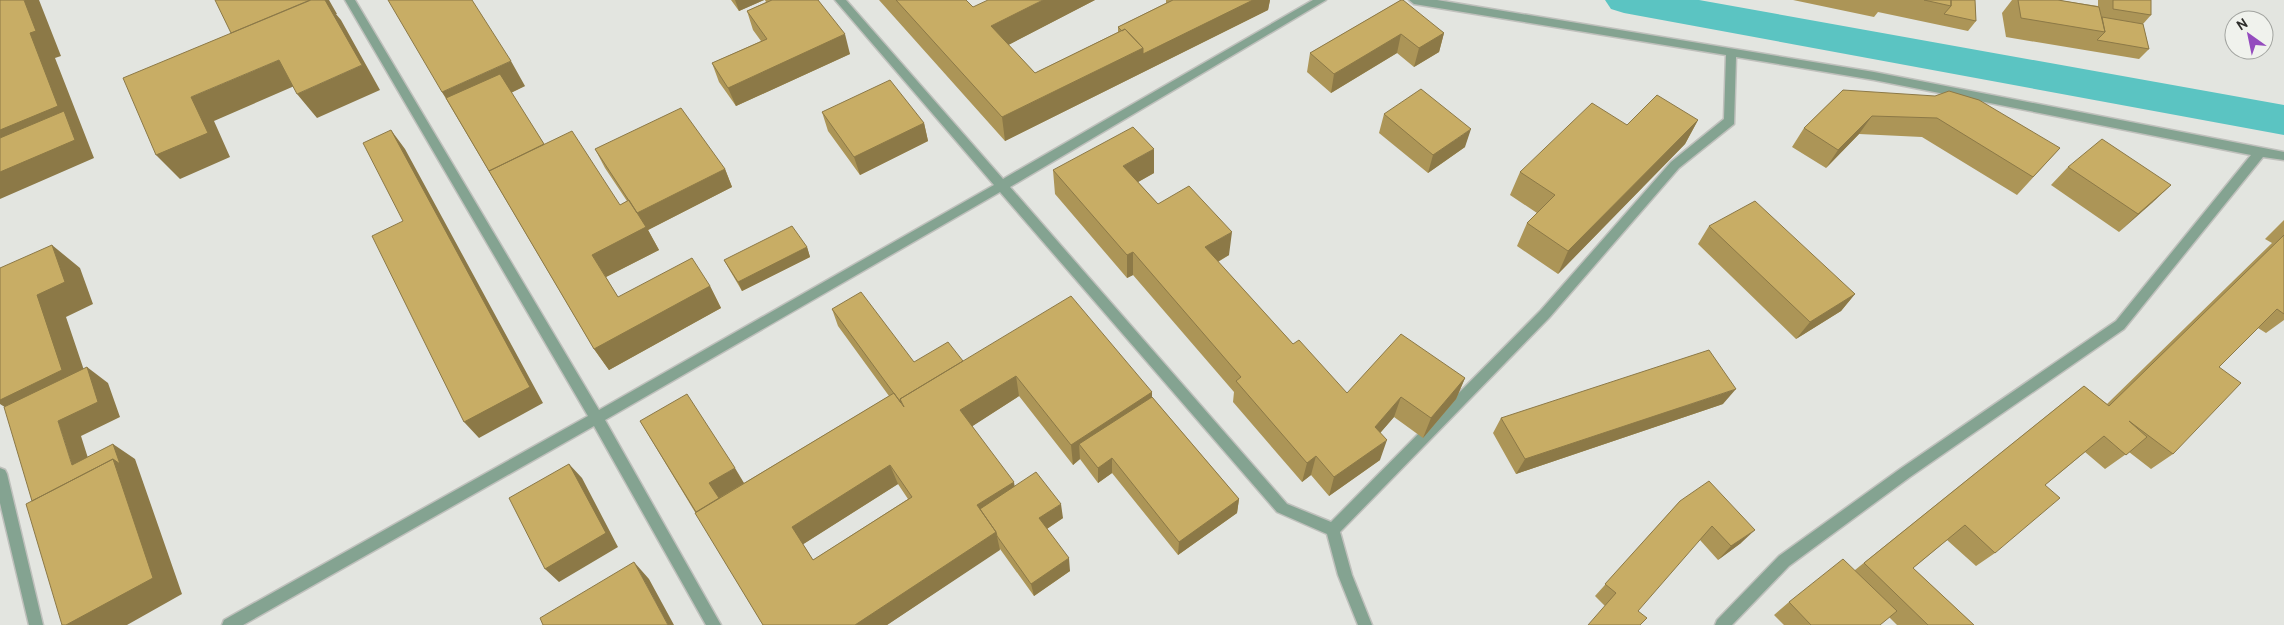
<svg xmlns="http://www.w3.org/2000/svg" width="2284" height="625" font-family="Overpass,sans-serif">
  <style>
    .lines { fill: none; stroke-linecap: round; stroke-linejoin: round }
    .canal { fill: #5bc4c2; fill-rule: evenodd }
    .minor-casing { stroke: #bfc0bc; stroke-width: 3 }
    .minor { fill: #84a391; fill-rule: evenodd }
    .wall { fill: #ac9557; fill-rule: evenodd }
    .shaded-wall { fill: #8c7947 }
    .building { fill: #c8ad65; stroke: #8c7947; fill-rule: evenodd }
  </style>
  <rect width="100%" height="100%" fill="#e3e5e0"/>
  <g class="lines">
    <path class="canal" d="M1605,0H1699L2284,105V135L1624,13L1611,9Z"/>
    <defs>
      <path id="minor" d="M345,0H355L599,410L994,185L835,0H846L1003,179L1313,0H1326L1010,187L1287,504L1331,522L1541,310L1671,162L1724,119L1726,55L1414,4L1409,0H1437L1874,72L2284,152V160L2263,157L2124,329L1910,477L1789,566L1732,625H1715L1717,620L1779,556L1900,469L2116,321L2251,155L1874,80L1736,57L1734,124L1679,168L1549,318L1340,532L1352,575L1372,625H1358L1338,575L1327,534L1277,512L1000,192L605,420L721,625H706L594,426L243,625H222L224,620L588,416Z
        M0,468L5,470L7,474L43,625H29L0,503Z"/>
    </defs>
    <use href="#minor" class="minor-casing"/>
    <use href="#minor" class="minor"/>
  </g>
  <path class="wall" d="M731,0H764L739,11Z
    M765,0H818L850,54L736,106L719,82L712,63L761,41L753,30L747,11L766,2Z
    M879,0H966L973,7L1095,0L1008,45L1035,73L1118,32V27L1166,3V0H1270L1268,10L1005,141Z
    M1401,0L1444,33L1439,52L1414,67L1397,53L1331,93L1307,72L1310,53Z
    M1793,0H1975L1976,21L1968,31L1878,12L1874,17Z
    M2012,0H2058L2098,6V0H2151V15L2143,24L2149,49L2139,59L2006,37L2002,13Z
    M525,86L511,93L544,144L620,205L627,201L605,168L595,149L725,169L732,187L648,230L659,250L606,277L618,297L710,286L721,308L609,370L594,349L442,92Z
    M1843,90L2060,148L2017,195L1922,137L1859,134L1826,168L1792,147L1804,128Z
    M822,112L924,123L928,141L860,175L828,131Z
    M1384,114L1465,147L1428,173L1379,133Z
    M1698,120L1685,144L1558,274L1517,246L1527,223L1537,213L1510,195L1520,172L1627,125Z
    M2068,167L2171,185L2119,232L2051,185Z
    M1053,170L1154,173L1138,182L1158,204L1229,255L1218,262L1293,344L1347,393L1465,378L1456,399L1423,438L1394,417L1380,433V460L1329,496L1311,475L1302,482L1233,402L1234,392L1133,275L1127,278L1055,194Z
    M2284,220V320L2266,333L2258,328L2219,367L2173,454L2151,469L2129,452L2105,469L2085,452L2045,485L1995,553L1976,566L1947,540L1913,568L1974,625H1897L1889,617L1880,625H1784L1774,615L1789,602L1855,570L2084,386L2107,404L2272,243L2265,239Z
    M1709,226L1855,294L1841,311L1796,339L1698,244Z
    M807,247L810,257L742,291L729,269L724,260Z
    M832,309L914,362L963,361L1152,392V397L1239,499L1237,513L1178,555L1112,473L1098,483L1080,459L1073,465L1019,396L972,426L1014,486L1063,518L1047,529L1070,571L1034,596L1000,549L887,625H763L640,421L744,483L719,498L889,396L838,326ZM898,484L908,499L813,560L803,544Z
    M1723,404L1516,474L1493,433L1501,418Z
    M1680,501L1741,543L1718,560L1700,540L1605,606L1595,596Z"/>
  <path class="shaded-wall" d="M24,0H39L61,56L55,58L94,158L0,199V130L30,33Z
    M310,0H329L337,14H336L341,20L380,90L317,118L297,94L362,65Z
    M735,0H764L739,11Z
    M1043,0H1095L995,52L991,26Z
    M1253,0H1270L1268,10L1005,141L1002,117L1143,48Z
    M1444,33L1439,52L1414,67L1419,48Z
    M845,34L850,54L736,106L728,88Z
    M1401,34L1397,53L1331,93L1334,74Z
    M279,60L299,84L214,121L230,157L180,179L156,155L191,97Z
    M511,61L525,86L459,117L442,92Z
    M1872,116L1859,134L1826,168L1838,150Z
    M1698,120L1685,144L1558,274L1568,251Z
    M924,123L928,141L860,175L854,157Z
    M1471,129L1465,147L1428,173L1433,155Z
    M391,130L405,149L543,403L479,438L464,422Z
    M1154,149V173L1124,190L1123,166Z
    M725,169L732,187L648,230L659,250L606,277L592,255L637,213Z
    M2171,185L2152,203L2119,232L2138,214Z
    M1232,232L1229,255L1203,270L1205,247Z
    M52,245L80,268L93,304L66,317L91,391L28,422L0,404V400L37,295Z
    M807,247L810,257L742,291L738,282Z
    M1133,252V275L1127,278V255Z
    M710,286L721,308L609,370L594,349Z
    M1855,294L1841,311L1796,339L1810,322Z
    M87,367L108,383L120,417L81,436L94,477L113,459V444L135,459L182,594L127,625H66L72,465L58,421Z
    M1016,376L1019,396L965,431L960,410Z
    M1465,378L1456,399L1423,438L1431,418Z
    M1736,389L1723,404L1516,474L1525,459Z
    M1152,392V412L1079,444L1080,459L1073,465L1071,445Z
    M1401,397L1394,417L1368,447L1375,427Z
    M1387,440L1380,460L1329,496L1334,477Z
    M1316,456L1311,475L1302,482L1307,463Z
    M1112,458V473L1098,483V468Z
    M569,464L582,478L618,547L559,582L545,569Z
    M890,465L898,484L802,545L792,527Z
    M735,468L744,483L719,498L731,517L709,483Z
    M1014,482L1017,501L986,521L977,505Z
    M1239,499L1237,513L1178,555L1179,542Z
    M1061,504L1063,518L1042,532L1039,518Z
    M1755,530L1741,543L1718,560L1731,546Z
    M996,532L1000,550L887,625H855Z
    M1069,558L1070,571L1034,596L1031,584Z
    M634,562L649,579L674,625H668Z"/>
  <path class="building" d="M0,0H24L36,31L30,33L58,106L0,130Z
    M215,0H310L231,33Z
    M311,0H325L362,65L297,94L279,60L191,97L208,133L156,155L123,78Z
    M388,0H472L511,61L442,92Z
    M772,0H818L845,34L728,88L712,63L767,39L747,11Z
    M896,0H966L973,7L988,0H1043L991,26L1035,73L1125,29L1143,48L1002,117Z
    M1173,0H1253L1143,54V48L1125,29L1122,31L1118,27Z
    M1401,0H1403L1444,33L1419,48L1401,34L1334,74L1310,53Z
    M1924,0H1951V6Z
    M1951,0H1975L1976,21L1944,14L1951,6Z
    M2018,0H2058L2099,7L2105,32L2021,18Z
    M2113,0H2151V15L2113,9Z
    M2102,17L2143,24L2149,49L2097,40L2105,32Z
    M500,74L544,144L489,171L446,98Z
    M890,80L924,123L854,157L822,112Z
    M1421,89L1471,129L1433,155L1384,114Z
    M1843,90L1935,96L1949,91L1979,100L2060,148L2033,177L1937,118L1872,116L1838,150L1804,128Z
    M1657,95L1698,120L1568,251L1527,223L1555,195L1520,172L1592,103L1627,125Z
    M681,108L725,169L637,213L595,149Z
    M64,111L75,140L0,172V138Z
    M1133,127L1154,149L1123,166L1158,204L1189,186L1232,232L1205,247L1293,344L1299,340L1347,393L1401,334L1465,378L1431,418L1401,397L1375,427L1387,440L1334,477L1316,456L1307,463L1236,381L1241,377L1133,252L1127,255L1053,170Z
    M391,130L530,387L464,422L372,236L403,221L363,143Z
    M572,131L620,205L629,200L646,227L592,255L618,297L692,258L710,286L594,349L489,171Z
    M2102,139L2171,185L2138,214L2068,167Z
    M1755,201L1855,294L1810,322L1709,226Z
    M792,226L807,247L738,282L724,260Z
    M2284,235V314L2277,309L2219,367L2241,383L2173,454L2129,421L2147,437L2126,455L2104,436L2045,485L2060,498L1995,553L1965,525L1913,568L1974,625H1928L1864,563L2084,386L2109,406Z
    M52,245L65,282L37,295L62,370L0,400V268Z
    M861,292L914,362L948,342L963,361L900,399L901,403L832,309Z
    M1071,296L1152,392L1071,445L1016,376L960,410L1014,482L977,505L996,532L855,625H763L695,513L894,393L904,407L900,399ZM890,465L912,497L813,560L792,527Z
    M1709,350L1736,389L1525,459L1501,418Z
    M87,367L98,402L58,421L72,465L113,444L120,464L113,459L32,501L4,407Z
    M687,394L735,468L709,483L719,498L696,512L640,421Z
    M1152,397L1239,499L1179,542L1112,458L1098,468L1079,444Z
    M113,459L153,578L66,625H62L26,504Z
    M569,464L606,533L545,569L509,498Z
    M1036,472L1061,504L1039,518L1069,558L1031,584L997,536L996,532L980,509Z
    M1709,481L1755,530L1731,546L1712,526L1638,611L1647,618L1640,625H1588L1616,593L1605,584L1680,501Z
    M1843,559L1897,611L1880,625H1811L1789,602Z
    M634,562L668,625H543L540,618Z"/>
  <g transform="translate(2249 35) rotate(327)"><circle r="24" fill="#f0f2ed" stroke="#a2a4a0"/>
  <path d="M0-4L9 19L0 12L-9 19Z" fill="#944bbe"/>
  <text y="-8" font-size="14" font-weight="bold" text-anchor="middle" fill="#2e2e2c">N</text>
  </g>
</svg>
